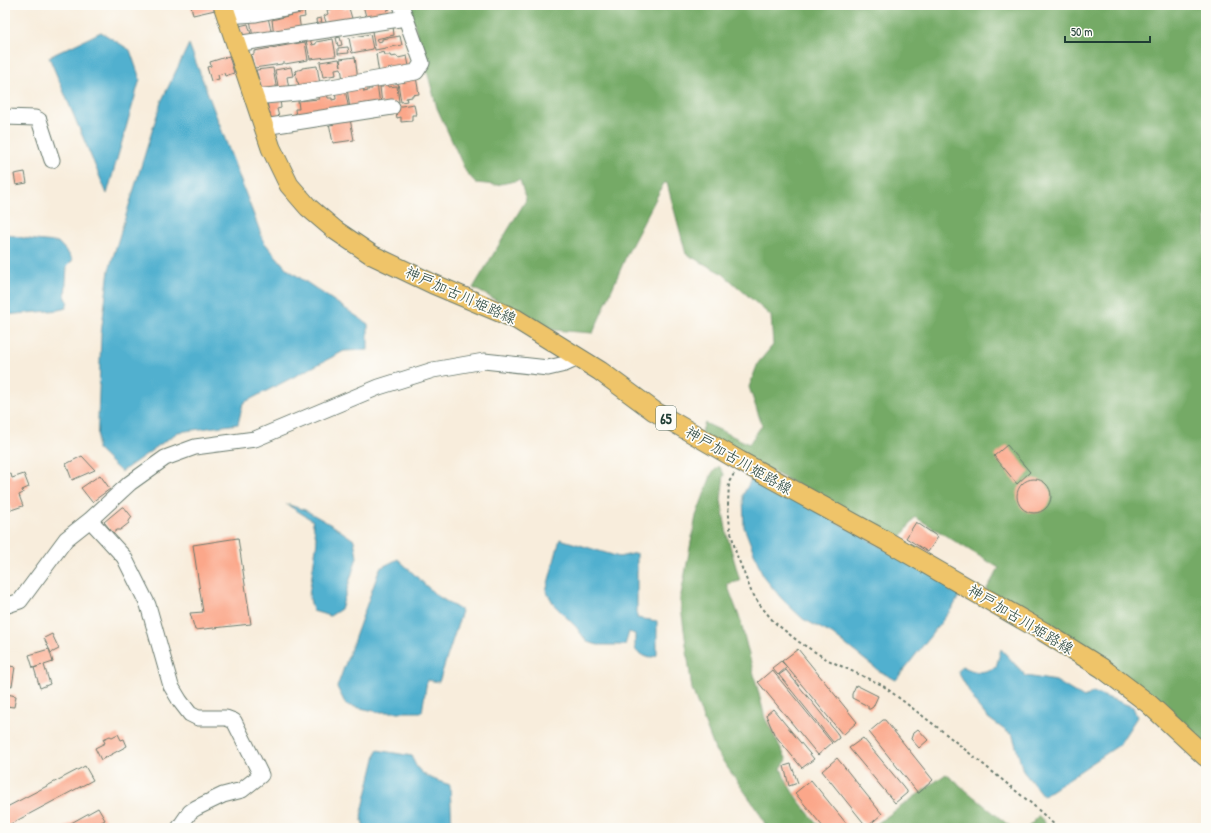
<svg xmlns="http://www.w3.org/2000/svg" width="1211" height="833" font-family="'Patrick Hand','Klee One',sans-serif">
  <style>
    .forest { fill: #74aa66; stroke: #4a744d }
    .water { fill: #51b0cf; stroke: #387682 }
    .building { fill: #fba78a }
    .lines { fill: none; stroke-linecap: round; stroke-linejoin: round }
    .minor-casing { stroke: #6b7b6f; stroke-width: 17 }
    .major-casing { stroke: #6b7b6f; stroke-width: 21 }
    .path { stroke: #6b7b6f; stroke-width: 2; stroke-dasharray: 3 3; stroke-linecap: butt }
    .minor { stroke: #fff; stroke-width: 15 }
    .major { stroke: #efc469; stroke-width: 19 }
    .labels { text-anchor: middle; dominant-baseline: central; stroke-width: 3.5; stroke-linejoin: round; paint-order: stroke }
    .shield { fill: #fdfcf7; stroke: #62766e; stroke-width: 1 }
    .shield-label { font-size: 14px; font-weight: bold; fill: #1f3d34 }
    .street-label { font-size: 15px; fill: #1f3d34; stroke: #fdfcf7 }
  </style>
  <rect width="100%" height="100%" fill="#fdfcf7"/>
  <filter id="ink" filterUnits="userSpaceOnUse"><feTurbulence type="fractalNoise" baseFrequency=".025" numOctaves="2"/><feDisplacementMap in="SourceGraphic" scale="8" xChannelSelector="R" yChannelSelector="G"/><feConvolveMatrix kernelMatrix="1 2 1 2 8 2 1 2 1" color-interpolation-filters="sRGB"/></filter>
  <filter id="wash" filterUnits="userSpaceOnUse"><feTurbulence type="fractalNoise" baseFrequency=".012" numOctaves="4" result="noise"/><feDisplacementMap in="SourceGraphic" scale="16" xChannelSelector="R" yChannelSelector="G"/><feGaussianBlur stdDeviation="0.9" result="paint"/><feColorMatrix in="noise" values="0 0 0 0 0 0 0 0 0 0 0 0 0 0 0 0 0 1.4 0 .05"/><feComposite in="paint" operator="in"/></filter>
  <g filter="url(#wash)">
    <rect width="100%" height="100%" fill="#f8eddc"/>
    <path class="forest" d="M409,5H1206V748L986,590L999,568L915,517L899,540L701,433L705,423L749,444L762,425L749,387L758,363L773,345L771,316L723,274L686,254L667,183H664L628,252L593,333L553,330L473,288L526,200L520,180L496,185L476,183L466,172L437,108Z
      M719,466L724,474L721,500L727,535L740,581L727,584L740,619L765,718L787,760L781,768C788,791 806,810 821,828H767L759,812L715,750L692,689L680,600L696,516L712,473Z
      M946,774L1012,828H871Z
      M1039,816L1050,828H1027Z"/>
    <path class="water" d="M101,32L130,50L140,79L107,194L49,57Z
      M189,44L264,242L287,269L368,324V350L344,351L243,403L238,424L178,432L121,472L97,449L101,334L109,270L161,102Z
      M5,232L7,234C24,239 40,241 58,242L68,253L73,260L67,266L65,299L68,301L66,308L59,310L5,315Z
      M753,476L956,588L959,596L953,607L896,680L879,671L832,634L803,619L781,598L763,576L744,527L743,495Z
      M286,504L305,510L335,527L354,540L357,557L341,609L330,616L313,611L309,595L317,541L312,520Z
      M560,539L619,557L637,553V618L657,621V655L650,658C633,652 635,652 635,634L629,632L625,645H598L587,642L577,628L555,606L546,591Z
      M398,559L436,595L462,611L439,682L427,680L422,712H379L346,705L337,687L380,568Z
      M1001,649L1026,676L1056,681L1084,698L1093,692L1133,707L1137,717L1119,745L1043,796L1023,771L1013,736L988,718L977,705L958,672L962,666C976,673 981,674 996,667Z
      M377,750L412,756C417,776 433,779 450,785L452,828H364L361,816Z"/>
    <g id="blocks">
      <path class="building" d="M195,5H213L215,10L193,15L191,6Z
        M236,5H262V7L237,11Z
        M363,5H389L390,9L387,10L389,17L377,20L375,15L366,17Z
        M342,6L343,10L349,8L353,22L328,28L324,16L328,14L327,10Z
        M298,10H304L305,17L299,18L301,31L274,35L272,20L299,13Z
        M268,17L272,35L253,38L250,19Z
        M321,18L323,28L317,29L316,19Z
        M248,24L252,38L243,40L239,26Z
        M393,26L394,35L376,39L378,42L382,41V39L400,36L402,45L375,50L372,31Z
        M370,34L373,49L352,53L349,38Z
        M340,37L342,45L338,46L336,38Z
        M310,39L312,45L316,44V42L333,39L336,56L310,59L306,40Z
        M305,42L308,60L285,64V63H282V64L254,68L251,55L254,54V51Z
        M348,47L349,53L338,54V48Z
        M384,52L385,55H390L391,57L397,56L398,58L407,56L409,66L379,74L376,54Z
        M229,56L234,73L225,76L224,73L218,75L219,79L211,81L207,67L211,66L210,62Z
        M355,57L357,72V78L343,80L341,68L335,69L336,75L323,77L320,62L339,59L341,66L340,59Z
        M317,66L320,84L300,88L298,82H297L295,71L302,69V68Z
        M291,67L293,76L287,77L289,89L279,91L275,70Z
        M273,68L277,91L263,93L256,70Z
        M416,77L419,94L412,95V97L406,98L407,101L401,102L398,83L405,82L404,79Z
        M387,82L388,87L397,86L399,102L382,104L380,87H383L382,83Z
        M377,83L380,105L350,109L347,88L363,86L364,92L368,91V89H372L371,84Z
        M345,89L349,110L296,118L295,109H299L298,101L319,99L318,94L327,93L328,98H332V100L336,99L335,91Z
        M280,100L281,108L277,109L279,117L270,118L267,102Z
        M414,104L416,115H412V121L401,122V117L397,118L395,107Z
        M350,119L354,140L333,143L329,123Z
        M25,172L27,183L16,185L14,174Z
        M1007,445L1030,472L1017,484L994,456Z
        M82,456L95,470L72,480L66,464Z
        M11,474L12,478L24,474L29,487L22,490L23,493L19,495L23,506L11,510L5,493V476Z
        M100,475L110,489L92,502L81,488Z
        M1017 496a17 17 0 1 1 34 0a17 17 0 1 1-34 0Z
        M122,507H124L132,517L129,521V523L120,530H117L113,533L104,522Z
        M916,522L938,537L928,552L906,538Z
        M238,538L251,624L195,630L190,613L203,612L193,545Z
        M52,634L59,649L51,653L44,638Z
        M49,649L53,662L44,665L50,684L40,688L34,668L42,665L33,668L29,655Z
        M798,649L857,722L843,735L782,661Z
        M781,661L787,667L778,675L772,668Z
        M5,665L15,667L12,686L5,684Z
        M772,670L832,743L818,755L758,682Z
        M786,670L837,733L839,738L834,742H833L779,675Z
        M856,685L878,696L873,707L870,709H868V706L852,698V694Z
        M7,694L16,696L14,707L5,706Z
        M773,709L814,759L802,768L774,734L766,715Z
        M883,720H885L933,780L919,793H918L869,732Z
        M918,729L928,740L919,748L911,739L913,733Z
        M118,734L121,740L124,739L127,746L101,760L95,748L105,743L103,739L110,736L112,737Z
        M863,738L907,791V793L895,803L849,748Z
        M837,758L882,814L867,827L822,771Z
        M791,764L798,783L789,786L784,766Z
        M85,766L93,780L5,827V808Z
        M811,780L850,828H824L795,793Z
        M98,808L105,820L91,828H64V827Z"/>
    </g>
  </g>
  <g filter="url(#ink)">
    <use href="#blocks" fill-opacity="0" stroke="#6b7b6f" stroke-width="1"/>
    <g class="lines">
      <defs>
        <path id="minor" d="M226,16L256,14L300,5
          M236,44L406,18
          M254,97L297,93L416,72L422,63L401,5
          M5,117L35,118L39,120L52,160
          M264,127L392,107
          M90,520L124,557L148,605L171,686L180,701L190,714L198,718H226L234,721L261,775L242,790L223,795L196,808L190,812L179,828
          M5,606L20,601L66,539L90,520L130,483L165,458L195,447L255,439L379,387L433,370L484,361L548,368L565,364L578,358"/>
        <path id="major" d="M223,5L271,148L289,185L308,207L335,230L372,255L433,284L516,319L600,371L654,411L740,461L888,542L1044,632L1102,668L1149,704L1206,757"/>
      </defs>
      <use href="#minor" class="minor-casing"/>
      <use href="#major" class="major-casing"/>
      <path class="path" d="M734,474L729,482L728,505L730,528L736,553L751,591L760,605L774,622L799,642L828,660L882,685L941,730L1032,804L1058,828"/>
      <use href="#minor" class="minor"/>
      <use href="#major" class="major"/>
    </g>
  </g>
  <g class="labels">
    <rect class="shield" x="656" y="406" width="20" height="24" rx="3"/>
    <g class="shield-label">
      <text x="666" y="418">65</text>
    </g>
    <g class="street-label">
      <text transform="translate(461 295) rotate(24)">神戸加古川姫路線</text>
      <text transform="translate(739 460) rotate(30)">神戸加古川姫路線</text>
      <text transform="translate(1021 619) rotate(31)">神戸加古川姫路線</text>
    </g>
  </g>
  <rect width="1211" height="833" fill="none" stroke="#fdfcf7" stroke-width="20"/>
  <path d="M1065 36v6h85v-6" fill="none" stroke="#1f3d34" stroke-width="2"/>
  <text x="1071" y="36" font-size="12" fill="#1f3d34" stroke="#fdfcf7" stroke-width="3" paint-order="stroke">50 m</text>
</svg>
